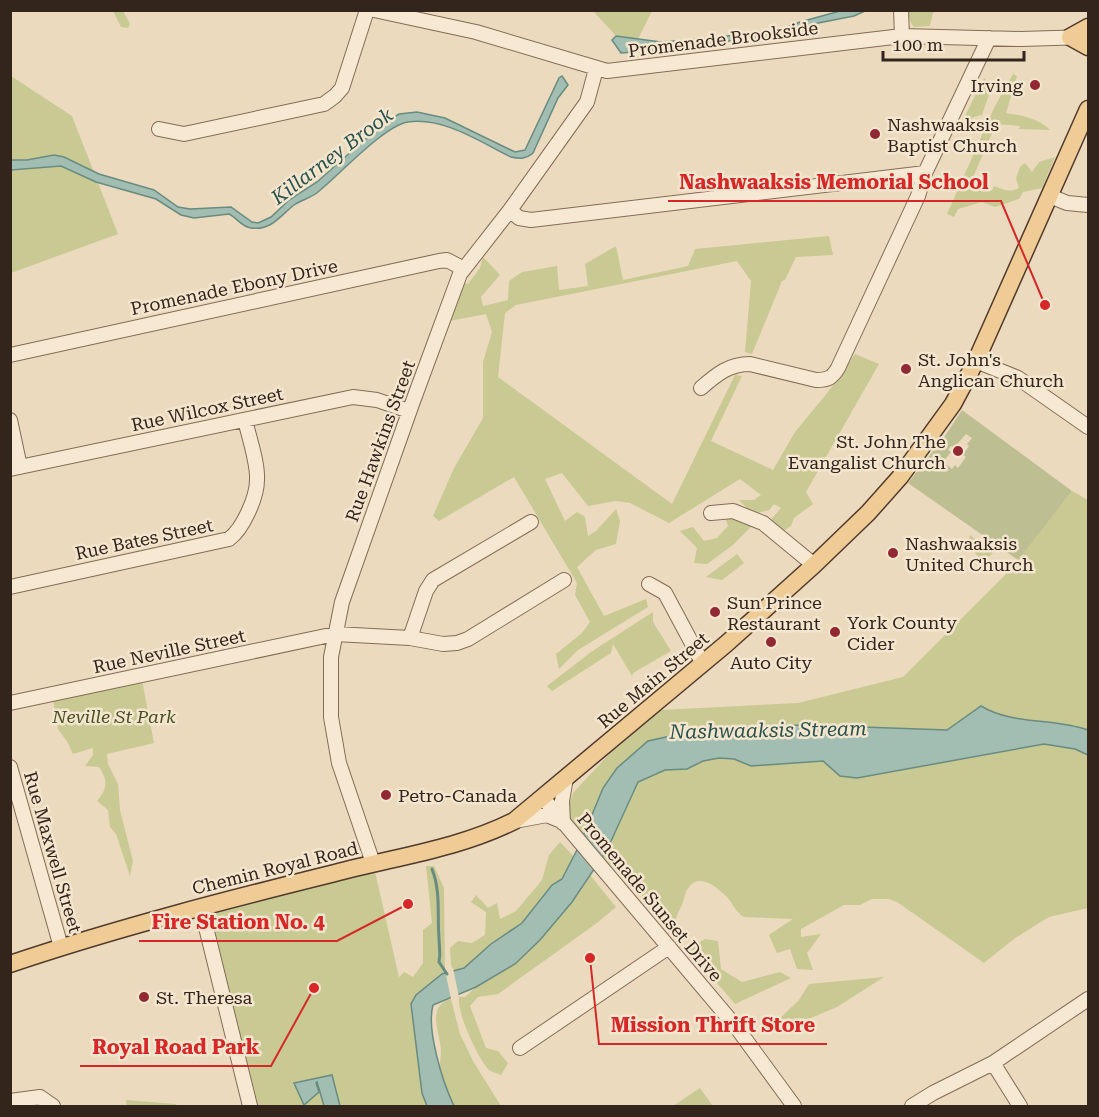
<svg xmlns="http://www.w3.org/2000/svg" width="1099" height="1117" font-family="'Roboto Serif',serif">
  <style>
    .green { fill: #c8c993 }
    .cemetery { fill: #bdbe92; fill-rule: evenodd }
    .water { fill: #a2beb3; stroke: #698b80; stroke-width: 1.5 }
    .pier { fill: #ecdabe }
    .lines { fill: none; stroke-linecap: round; stroke-linejoin: round }
    .stream { stroke: #698b80; stroke-width: 3 }
    .minor-casing { stroke: #846b58; stroke-width: 16 }
    .major-casing { stroke: #513a2c; stroke-width: 19 }
    .minor { stroke: #f7e9d1; stroke-width: 14 }
    .major { stroke: #efcc96; stroke-width: 16 }
    .poi-dot { fill: #912933; stroke: #f4e5ce; stroke-width: 2 }
    .labels { text-anchor: middle; dominant-baseline: central; stroke-width: 5; stroke-linejoin: round; paint-order: stroke }
    .street-label { font-size: 18px; fill: #34251c; stroke: #f4e5ce }
    .poi-label { font-size: 18px; fill: #34251c; stroke: #f4e5ce; text-anchor: start }
    .park-label { font-size: 18px; font-style: italic; fill: #484f23; stroke: #f4e5ce }
    .water-label { font-size: 20px; font-style: italic; fill: #2b534d; stroke: #f4e5ce }
    .leader { fill: none; stroke: #d62828; stroke-width: 2 }
    .callout-dot { fill: #d62828; stroke: #f4e5ce; stroke-width: 2 }
    .callout-label { font-size: 20px; text-anchor: middle; font-weight: bold; fill: #d62828; stroke: #f4e5ce; stroke-width: 5; stroke-linejoin: round; paint-order: stroke }
  </style>
  <rect width="100%" height="100%" fill="#ecdabe"/>
  <path class="green" d="M113,11H123L130,24L128,28L121,27Z
    M593,11H652L638,39L616,36Z
    M907,11H936L933,13L930,26L914,27L911,23Z
    M1013,74L1017,76L1006,113C1021,115 1039,119 1050,130L1019,129L1020,126L996,124L971,182L992,191L994,186C1004,190 1010,193 1019,188L1016,178L1020,167L1025,163L1032,172L1039,162L1055,157L1042,188L1023,192L1019,199L995,207L982,202L958,209L954,217L947,214L994,108Z
    M11,76L72,116L118,234L11,273Z
    M984,78L992,86L982,115L974,117L959,128Z
    M829,236L833,255L796,257L785,280L782,281L752,354L745,352L751,281L737,261L516,305L505,313L498,377L672,504L735,375L742,376L711,441L773,470L795,432L828,392L855,354L879,364L806,492L813,504L794,518L791,526L780,533L767,524L781,508L774,504L769,510L753,514L739,500H754L761,495L740,479L669,523L630,503L616,501L588,506L562,473L545,479L565,521L577,512L585,517L588,536L596,531L616,509L620,521L616,544L596,550L577,567L604,616L646,599L648,607L578,650L559,669L556,654L582,633L590,622L575,595L577,583L514,477L439,521L433,516L454,468L483,418V362L492,332L486,314L449,321L463,283L468,284L480,268L483,257L500,275L481,297L483,306L508,300L509,281L522,272L557,266L559,290L588,286L585,264L616,246L623,280L688,266L695,249Z
    M1072,491L1088,500V730C1054,718 1012,725 981,707L947,730L805,725L707,728L677,733L633,755L617,768L603,788L584,836L570,820L567,810L573,793L611,752L661,710L798,703L903,677L1005,575Z
    M736,515L754,524L733,545L707,564L694,563L697,548L680,531L693,527L704,541L717,538L728,526L725,517Z
    M970,535L993,553L986,559L980,558L967,544Z
    M737,554L744,563L722,580L706,577Z
    M653,612V622L671,651L633,673L632,676L613,644L611,653L552,691L547,686L591,652Z
    M141,675L154,743L107,754L108,764L118,784L120,810L133,861L130,876L116,834L110,827L108,810L97,801C108,788 108,781 99,767L85,766L93,755V748L73,754L68,743L58,729L52,694Z
    M1044,744L1075,749L1088,755V908L1049,917L1015,938L984,963L897,902L889,899H872L860,905H844L801,929V937L821,934L807,953L813,970L797,969L790,949L777,953L769,935L793,919L744,917C735,912 733,903 726,896C716,887 700,873 689,887C685,892 684,899 682,905C677,914 675,921 673,932L640,893L602,857L617,830L638,782L665,770L687,769L703,761L719,758L734,759L751,766L823,761L840,776L857,778Z
    M560,842L574,857L562,879L552,885L522,923L491,944L464,968L453,971L451,964L450,948L458,941L472,943L485,935L486,912L471,902L476,895L488,908L497,903L500,919L516,911L542,880L549,855Z
    M373,863L399,977L404,972L413,977L423,963V930L432,923L426,866H434L444,888L445,973L416,995L422,1093L427,1106H250L201,907Z
    M590,875L616,907L597,923L498,994L478,997L470,1006L486,1048L498,1051L508,1063L501,1075C497,1073 491,1072 488,1069C477,1056 457,1013 459,997H465L476,987L515,964L572,902Z
    M705,939L718,941L721,969L742,982L780,972L791,978L735,1004L688,949Z
    M884,977L837,1007L782,1030L776,1022L799,1000L809,984Z
    M451,999L460,1034L473,1061L501,1106H454C448,1094 442,1081 440,1066C440,1059 442,1050 440,1043C437,1027 429,1005 451,999Z
    M700,1088L712,1105L711,1106H673Z
    M126,1100L176,1104L177,1106H127Z"/>
  <path class="cemetery" d="M962,410L1072,491L1018,560L908,483L945,436ZM966,434L972,438L967,444L969,446L963,455L966,457L958,468L955,465L952,469L943,462L951,452L948,450L951,446L954,448Z"/>
  <path class="water" d="M840,11H865L854,16L803,26L781,37L745,39L660,50L621,53L612,40L616,36L661,42L701,39L780,30L800,22Z
    M562,76L568,85L558,98L533,153C526,159 520,159 511,157C480,142 444,117 408,122C385,125 339,175 318,192C311,198 301,200 294,205C280,216 271,231 251,228C242,227 237,218 229,214L194,218L181,215L156,199L96,182L61,166L11,170V160H27L54,155L64,157L99,174L154,190L178,207L190,209L231,207L252,222L258,223L271,217L289,200L317,182L380,126L399,114L417,112L445,118L515,152L525,150L559,78Z
    M981,706C1012,725 1054,718 1088,730V755L1075,749L1044,744L857,778L840,776L823,761L751,766L734,759L719,758L703,761L687,769L665,770L638,782L607,850L572,902L540,940L515,964L476,987L433,1005C426,1030 443,1083 454,1106H427L422,1093L411,1004L416,995L442,974L464,968L491,944L522,923L552,885L562,879L580,844L603,788L617,768L648,741L707,728L805,725L947,730Z
    M332,1075L340,1106H324L317,1082L316,1083L319,1092L304,1105L294,1083Z"/>
  <path class="pier" d="M453,968L459,997L451,999L445,970Z"/>
  <g class="lines">
    <path class="stream" d="M432,869C441,892 437,914 439,938C439,947 441,952 439,962L447,974"/>
    <defs>
      <path id="minor" d="M374,10L476,32L607,71L902,36L1021,39L1088,37
        M901,10L902,36
        M159,129L184,134L324,104L335,96L342,88L367,10
        M1050,196L1067,203L1088,205
        M510,210L519,218L531,220L925,173
        M10,355L439,261L447,260L464,269
        M976,361L1018,378L1088,427
        M701,388C717,374 729,364 750,364L816,380C828,380 832,378 838,368L918,196L925,173L989,38
        M10,420L20,467
        M10,469L353,397L377,400L409,411
        M711,513L733,511L763,523L814,565
        M649,584L665,593L703,664
        M10,587L229,539C243,529 257,497 257,480C258,463 249,437 245,420
        M410,638L426,591L433,580L531,522
        M10,703L335,634L410,638L443,644L457,643L468,639L564,580
        M10,767L61,947
        M543,798L737,1028L794,1106
        M515,821L547,815L559,820
        M563,823L562,801L566,778
        M373,863L339,763L331,717V657L342,602L412,404L460,274L510,210L587,102L596,69
        M201,907L250,1106
        M520,1048L669,947
        M993,1063L1020,1106
        M10,1101L40,1097L53,1106
        M912,1106L933,1093L993,1063L1088,999"/>
      <path id="major" d="M1070,37L1088,47
        M1070,37L1088,27
        M10,964C117,928 226,900 335,873C395,857 458,849 514,821L726,644L814,565L868,513L900,477L953,404L976,361L1088,109"/>
    </defs>
    <use href="#minor" class="minor-casing"/>
    <use href="#major" class="major-casing"/>
    <use href="#minor" class="minor"/>
    <use href="#major" class="major"/>
  </g>
  <g class="poi-dot">
    <circle cx="1035" cy="85" r="6"/>
    <circle cx="875" cy="134" r="6"/>
    <circle cx="906" cy="369" r="6"/>
    <circle cx="958" cy="451" r="6"/>
    <circle cx="893" cy="553" r="6"/>
    <circle cx="715" cy="612" r="6"/>
    <circle cx="835" cy="632" r="6"/>
    <circle cx="771" cy="642" r="6"/>
    <circle cx="386" cy="795" r="6"/>
    <circle cx="144" cy="997" r="6"/>
  </g>
  <g class="labels">
    <g class="street-label">
      <text transform="translate(723 39) rotate(-7)">Promenade Brookside</text>
      <text transform="translate(234 287) rotate(-12)">Promenade Ebony Drive</text>
      <text transform="translate(207 409) rotate(-12)">Rue Wilcox Street</text>
      <text transform="translate(380 441) rotate(-70)">Rue Hawkins Street</text>
      <text transform="translate(144 539) rotate(-12)">Rue Bates Street</text>
      <text transform="translate(169 651) rotate(-12)">Rue Neville Street</text>
      <text transform="translate(653 680) rotate(-40)">Rue Main Street</text>
      <text transform="translate(53 852) rotate(74)">Rue Maxwell Street</text>
      <text transform="translate(275 868) rotate(-14)">Chemin Royal Road</text>
      <text transform="translate(650 897) rotate(50)">Promenade Sunset Drive</text>
    </g>
    <g class="poi-label">
      <text x="1023" y="85" text-anchor="end">Irving</text>
      <text x="887" y="124">Nashwaaksis<tspan x="887" dy="21">Baptist Church</tspan></text>
      <text x="918" y="359">St. John's<tspan x="918" dy="21">Anglican Church</tspan></text>
      <text x="946" y="441" text-anchor="end">St. John The<tspan x="946" dy="21">Evangalist Church</tspan></text>
      <text x="905" y="543">Nashwaaksis<tspan x="905" dy="21">United Church</tspan></text>
      <text x="727" y="602">Sun Prince<tspan x="727" dy="21">Restaurant</tspan></text>
      <text x="847" y="622">York County<tspan x="847" dy="21">Cider</tspan></text>
      <text x="771" y="662" text-anchor="middle">Auto City</text>
      <text x="398" y="795">Petro-Canada</text>
      <text x="156" y="997">St. Theresa</text>
    </g>
    <g class="park-label">
      <text x="114" y="716">Neville St Park</text>
    </g>
    <g class="water-label">
      <text transform="translate(332 156) rotate(-37)">Killarney Brook</text>
      <text transform="translate(768 730) rotate(-1)">Nashwaaksis Stream</text>
    </g>
  </g>
  <path class="leader" d="M1045 305L1001 201H668M408 904L337 941H139M590 958L599 1044H827M314 988L271 1066H80"/>
  <g class="callout-dot">
    <circle cx="1045" cy="305" r="6"/>
    <circle cx="408" cy="904" r="6"/>
    <circle cx="590" cy="958" r="6"/>
    <circle cx="314" cy="988" r="6"/>
  </g>
  <g class="callout-label">
    <text x="834" y="189">Nashwaaksis Memorial School</text>
    <text x="238" y="929">Fire Station No. 4</text>
    <text x="713" y="1032">Mission Thrift Store</text>
    <text x="176" y="1054">Royal Road Park</text>
  </g>
  <rect width="1099" height="1117" fill="none" stroke="#34251c" stroke-width="24"/>
  <path d="M883 51v9h141v-9" fill="none" stroke="#34251c" stroke-width="3"/>
  <text x="892" y="51" font-size="18" fill="#34251c" stroke="#f4e5ce" stroke-width="4.5" paint-order="stroke">100 m</text>
</svg>
